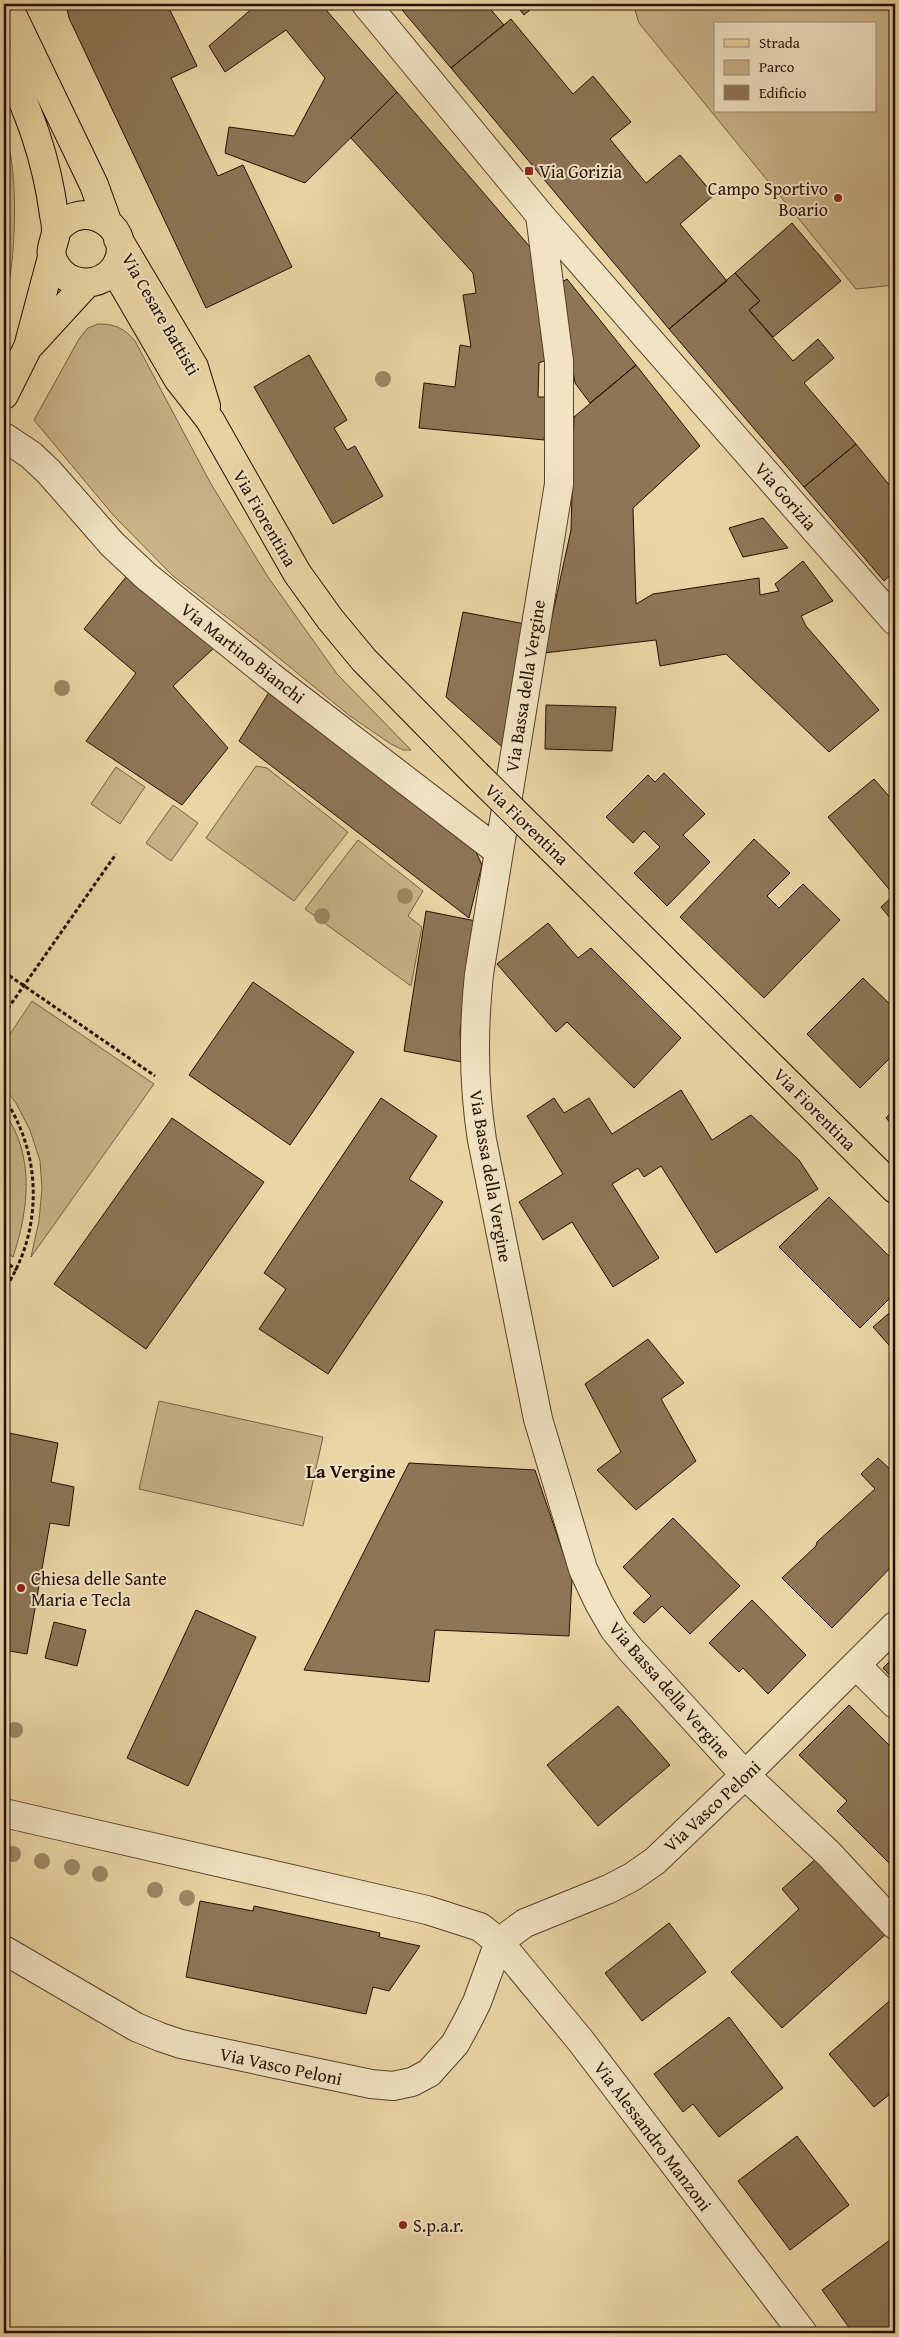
<svg xmlns="http://www.w3.org/2000/svg" width="899" height="2337" font-family="'Gentium Book Plus',serif">
  <style>
    .green { fill: #c9b388; stroke: #786044; fill-rule: evenodd }
    .building { fill: #8d7556; stroke: #280e01 }
    .lines { fill: none; stroke-linecap: round; stroke-linejoin: round }
    .minor-casing { stroke: #58402a; stroke-width: 30 }
    .major-casing { stroke: #280e01; stroke-width: 30 }
    .path { stroke: #280e01; stroke-width: 3; stroke-dasharray: 4 2.5; stroke-linecap: butt }
    .minor { stroke: #f1e4c4; stroke-width: 28 }
    .major { stroke: #ead5a4; stroke-width: 28 }
    .major-bridge-casing { stroke: #280e01; stroke-width: 30; stroke-linecap: butt }
    .major-bridge { stroke: #ead5a4; stroke-width: 28 }
    .tree { fill: #9e8764 }
    .poi-dot { fill: #8f2418; stroke: #f1e4c4; stroke-width: 2 }
    .labels { text-anchor: middle; dominant-baseline: central; stroke-width: 4; stroke-linejoin: round; paint-order: stroke }
    .poi-label { font-size: 18px; fill: #280e01; stroke: #f1e4c4; text-anchor: start }
    .street-label { font-size: 18px; fill: #280e01; stroke: #f1e4c4 }
    .neighbourhood-label { font-size: 19px; font-weight: bold; fill: #280e01; stroke: #f1e4c4 }
  </style>
  <rect width="100%" height="100%" fill="#ead5a4"/>
  <filter id="stains"><feTurbulence type="fractalNoise" baseFrequency=".004" numOctaves="4"/><feColorMatrix values="0 0 0 0 .2 0 0 0 0 .09 0 0 0 0 .02 0 0 0 .5 -.17"/></filter>
  <radialGradient id="worn" r=".72"><stop offset=".6" stop-color="#630" stop-opacity="0"/><stop offset="1" stop-color="#630" stop-opacity=".3"/></radialGradient>
  <path class="green" d="M633,4H895V285L856,289L639,23ZM715,24H875V111H715Z
    M4,132C20,167 16,268 4,304Z
    M98,324C115,324 124,328 135,341L211,484L268,577L337,674L411,750H403L391,744L350,716L258,641L173,576L114,516L34,420L79,339L88,328Z
    M256,766L267,768L348,832L294,901L206,838Z
    M116,767L145,787L120,824L91,804Z
    M173,805L198,823L171,861L146,843Z
    M358,840L423,891L408,916L422,927L411,986L305,909Z
    M32,1001L154,1084L31,1257L39,1221L42,1188L40,1161L30,1130L16,1103L4,1087V1043Z
    M4,1112C35,1155 29,1209 13,1257L4,1250Z
    M159,1401L323,1437L303,1526L139,1489Z"/>
  <path class="building" d="M71,4H167L197,66L171,78L218,176L243,165L292,267L206,308L69,18L67,9Z
    M251,4H321L397,92L305,183L225,153L229,127L294,136L325,78L286,30L225,72L209,46L255,6Z
    M397,4H486L504,25L451,68Z
    M515,4H537L524,15Z
    M511,19L573,94L593,76L631,122L610,139L646,183L680,155L714,195L680,224L727,281L669,329L451,68Z
    M397,92L530,247L551,358L539,363L538,397H550L544,440L419,428L424,383L455,387L460,345L471,347L463,295L476,293L473,273L351,138Z
    M792,223L841,281L773,337L749,310L760,301L735,273Z
    M735,273L760,301L749,310L793,361L818,339L834,358L804,383L856,444L804,487L669,329Z
    M567,279L636,365L590,403L575,383L559,284Z
    M309,355L347,420L334,428L347,450L355,446L383,496L333,524L254,387Z
    M636,365L700,446L633,508L636,604L653,594L759,578L760,595L779,591L775,584L803,561L833,601L801,616L806,626L879,710L829,752L726,654L660,666L656,640L544,653L571,530L574,417Z
    M856,444L895,492V571L884,581L804,487Z
    M763,518L788,548L743,557L729,528Z
    M126,577L214,648L173,686L228,748L182,805L86,741L136,673L84,629Z
    M463,612L525,624L502,747L446,697Z
    M271,689L468,835L482,865L469,918L239,741Z
    M546,705L616,707L612,751L545,749Z
    M664,773L705,814L683,835L710,862L667,906L634,873L660,847L644,831L633,843L606,817L648,775L655,782Z
    M874,779L895,803V924L881,907L894,895L828,817Z
    M754,839L790,873L767,896L779,908L803,884L840,920L764,998L680,917Z
    M426,911L476,921L460,1032L462,1062L404,1051Z
    M548,923L578,958L591,948L681,1038L634,1088L567,1022L556,1032L497,964Z
    M863,978L895,1009V1053L860,1088L807,1034Z
    M253,982L354,1052L290,1145L189,1075Z
    M681,1090L712,1140L751,1115L799,1160L818,1189L716,1253L661,1166L644,1177L638,1168L612,1184L659,1258L613,1287L572,1222L543,1240L519,1202L563,1174L527,1116L554,1098L564,1113L589,1098L612,1134Z
    M381,1098L437,1136L409,1179L443,1202L328,1374L259,1329L286,1289L264,1273Z
    M895,1108V1128L886,1118Z
    M172,1118L264,1182L146,1349L54,1284Z
    M829,1197L895,1262V1293L860,1328L779,1247Z
    M895,1308V1352L873,1327Z
    M648,1339L684,1383L661,1399L696,1461L636,1510L597,1470L621,1452L585,1384Z
    M4,1432L58,1443L51,1482L74,1487L69,1526L50,1523L27,1654L4,1650Z
    M878,1458L892,1471L895,1468V1563L832,1628L782,1578L816,1546L817,1542L875,1489L861,1474Z
    M409,1463L535,1470L572,1579L569,1636L435,1630L429,1682L304,1670Z
    M673,1518L740,1586L690,1634L662,1606L644,1623L633,1613L651,1596L623,1567Z
    M752,1600L806,1655L768,1694L743,1668L739,1672L709,1643Z
    M196,1610L256,1637L188,1786L127,1758Z
    M54,1622L86,1630L77,1666L45,1658Z
    M895,1656V1681L883,1668Z
    M849,1705L895,1751V1869L837,1811L847,1801L799,1755Z
    M618,1706L670,1765L598,1826L547,1765Z
    M818,1857L887,1933L782,2028L731,1972L799,1909L782,1889Z
    M200,1901L253,1911L254,1906L380,1933L379,1937L420,1946L389,1991L373,1987L366,2014L186,1977Z
    M669,1923L706,1972L642,2021L605,1973Z
    M895,1996V2090L874,2107L829,2054Z
    M729,2017L783,2088L719,2137L693,2104L683,2112L654,2074Z
    M797,2136L849,2205L790,2250L738,2181Z
    M890,2240L895,2246V2333H853L822,2290Z"/>
  <g class="lines">
    <defs>
      <path id="minor" d="M366,4L540,215L895,621
        M540,215L559,361V484L479,974C473,1031 473,1084 482,1140L538,1419L583,1569L599,1603L614,1629L630,1649L745,1775L829,1854L895,1925
        M4,437L31,455L49,472L112,544L146,576L270,676L498,851
        M857,1666L895,1704
        M4,1813L427,1910L480,1927L499,1942L580,2040L803,2333
        M4,1950L136,2027L160,2037L181,2044L371,2084L393,2086L412,2082L429,2073L455,2044L467,2022L477,2002L499,1942L525,1923L609,1889L632,1877L655,1861L745,1775L895,1626"/>
      <path id="major" d="M7,4L94,185L107,221
        M4,56C28,112 46,153 54,215C55,219 56,225 56,230C56,243 46,250 56,266C69,287 99,288 114,269C140,232 85,192 56,231
        M118,239L194,367L206,406
        M114,269L178,379L210,420L297,573L330,619L364,660L476,774
        M31,344L87,283
        M4,395L28,347L52,257
        M550,847L895,1189"/>
    </defs>
    <use href="#minor" class="minor-casing"/>
    <use href="#major" class="major-casing"/>
    <path class="path" d="M4,972L155,1076
      M4,1014L116,854
      M4,1098C43,1155 43,1233 4,1290
      M4,1261L17,1270"/>
    <use href="#minor" class="minor"/>
    <use href="#major" class="major"/>
    <defs>
      <path id="major-bridge" d="M476,774L550,847"/>
    </defs>
    <use href="#major-bridge" class="major-bridge-casing"/>
    <use href="#major-bridge" class="major-bridge"/>
  </g>
  <g class="tree">
    <circle cx="383" cy="379" r="8"/>
    <circle cx="62" cy="688" r="8"/>
    <circle cx="405" cy="896" r="8"/>
    <circle cx="322" cy="916" r="8"/>
    <circle cx="15" cy="1730" r="8"/>
    <circle cx="13" cy="1854" r="8"/>
    <circle cx="42" cy="1861" r="8"/>
    <circle cx="72" cy="1867" r="8"/>
    <circle cx="100" cy="1874" r="8"/>
    <circle cx="155" cy="1890" r="8"/>
    <circle cx="187" cy="1898" r="8"/>
  </g>
  <g class="poi-dot">
    <rect x="524" y="166" width="10" height="10" rx="2.5"/>
    <circle cx="838" cy="198" r="5"/>
    <circle cx="21" cy="1588" r="5"/>
    <circle cx="403" cy="2225" r="5"/>
  </g>
  <g class="labels">
    <g class="poi-label">
      <text x="539" y="171">Via Gorizia</text>
      <text x="828" y="188" text-anchor="end">Campo Sportivo<tspan x="828" dy="21">Boario</tspan></text>
      <text x="31" y="1578">Chiesa delle Sante<tspan x="31" dy="21">Maria e Tecla</tspan></text>
      <text x="413" y="2225">S.p.a.r.</text>
    </g>
    <g class="street-label">
      <text transform="translate(161 314) rotate(60)">Via Cesare Battisti</text>
      <text transform="translate(786 496) rotate(49)">Via Gorizia</text>
      <text transform="translate(265 518) rotate(60)">Via Fiorentina</text>
      <text transform="translate(243 653) rotate(38)">Via Martino Bianchi</text>
      <text transform="translate(525 686) rotate(-81)">Via Bassa della Vergine</text>
      <text transform="translate(527 824) rotate(44)">Via Fiorentina</text>
      <text transform="translate(815 1109) rotate(45)">Via Fiorentina</text>
      <text transform="translate(491 1176) rotate(80)">Via Bassa della Vergine</text>
      <text transform="translate(670 1690) rotate(49)">Via Bassa della Vergine</text>
      <text transform="translate(712 1806) rotate(-43)">Via Vasco Peloni</text>
      <text transform="translate(281 2066) rotate(12)">Via Vasco Peloni</text>
      <text transform="translate(653 2136) rotate(53)">Via Alessandro Manzoni</text>
    </g>
    <g class="neighbourhood-label">
      <text x="351" y="1471">La Vergine</text>
    </g>
  </g>
  <rect width="899" height="2337" fill="none" stroke="#ead5a4" stroke-width="20"/>
  <rect x="5" y="5" width="889" height="2327" fill="none" stroke="#280e01" stroke-width="2.5"/>
  <rect x="10" y="10" width="879" height="2317" fill="none" stroke="#280e01"/>
  <rect x="714" y="22" width="162" height="90" fill="#f1e4c4" stroke="#a18e76"/>
  <rect x="724" y="39" width="25" height="8" fill="#ead5a4" stroke="#a18e76"/>
  <text x="759" y="48" font-size="15" fill="#280e01">Strada</text>
  <rect x="724" y="60" width="25" height="15" fill="#c9b388" stroke="#a18e76"/>
  <text x="759" y="72" font-size="15" fill="#280e01">Parco</text>
  <rect x="724" y="85" width="25" height="15" fill="#8d7556" stroke="#a18e76"/>
  <text x="759" y="98" font-size="15" fill="#280e01">Edificio</text>
  <rect width="100%" height="100%" filter="url(#stains)"/>
  <rect width="100%" height="100%" fill="url(#worn)"/>
</svg>
